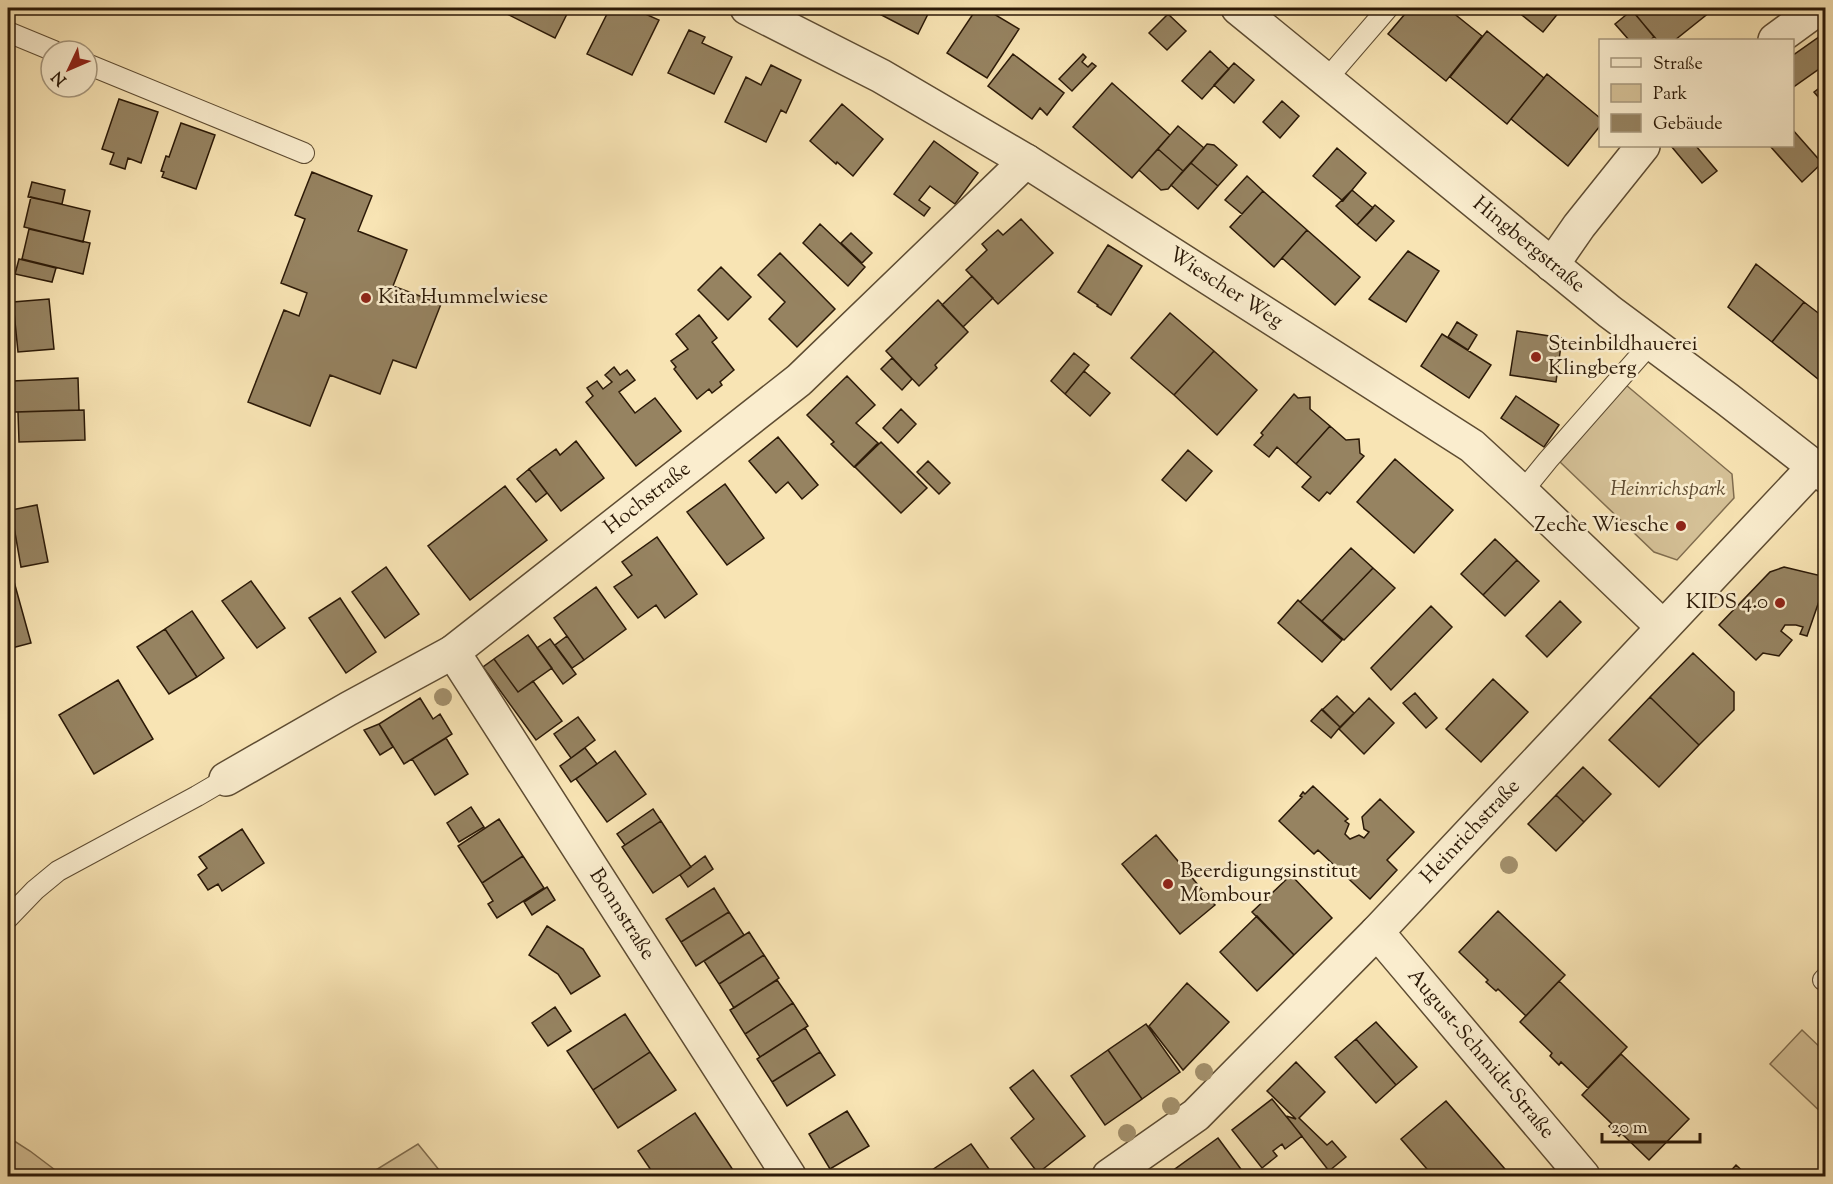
<svg xmlns="http://www.w3.org/2000/svg" width="1833" height="1184" font-family="'Sorts Mill Goudy',serif">
  <style>
    .green { fill: #d5c197; stroke: #806d4f; stroke-width: 1.5 }
    .building { fill: #968361; stroke: #2b1907; stroke-width: 1.5 }
    .lines { fill: none; stroke-linecap: round; stroke-linejoin: round }
    .service-casing { stroke: #5e4c32; stroke-width: 22 }
    .minor-casing { stroke: #5e4c32; stroke-width: 36 }
    .tertiary-casing { stroke: #5e4c32; stroke-width: 36 }
    .service { stroke: #faedce; stroke-width: 20 }
    .minor { stroke: #faedce; stroke-width: 33 }
    .tertiary { stroke: #faedce; stroke-width: 33 }
    .tree { fill: #a3906c }
    .poi-dot { fill: #8f2418; stroke: #faedce; stroke-width: 2 }
    .labels { text-anchor: middle; dominant-baseline: central; stroke-width: 5; stroke-linejoin: round; paint-order: stroke }
    .street-label { font-size: 21px; fill: #2b1907; stroke: #faedce }
    .poi-label { font-size: 21px; fill: #2b1907; stroke: #faedce; text-anchor: start }
    .park-label { font-size: 21px; font-style: italic; fill: #5e4b32; stroke: #faedce }
  </style>
  <rect width="100%" height="100%" fill="#f8e4b4"/>
  <filter id="stains"><feTurbulence type="fractalNoise" baseFrequency=".00333" numOctaves="4"/><feColorMatrix values="0 0 0 0 .2 0 0 0 0 .09 0 0 0 0 .02 0 0 0 .5 -.17"/></filter>
  <radialGradient id="worn" r=".72"><stop offset=".6" stop-color="#630" stop-opacity="0"/><stop offset="1" stop-color="#630" stop-opacity=".3"/></radialGradient>
  <path class="green" d="M1626,385L1732,474L1734,498L1677,560L1654,552L1560,462Z
    M1802,1030L1825,1052V1116L1770,1064Z
    M8,1137L30,1151L63,1176H8Z
    M418,1144L444,1176H366Z"/>
  <path class="building" d="M502,8H570L555,38L501,11Z
    M610,8H632L659,20L632,75L587,54Z
    M868,8H931L918,34Z
    M977,8H984L1019,29L987,78L947,53Z
    M1410,8H1447L1482,36L1446,81L1388,34Z
    M1513,8H1556L1560,11L1543,32Z
    M1641,8H1715L1675,40H1657L1634,13Z
    M1632,10L1654,37L1650,40H1629L1615,24Z
    M1168,14L1186,31L1167,50L1149,33Z
    M689,30L705,37L702,43L732,57L714,94L668,73Z
    M1487,31L1544,78L1507,124L1450,77Z
    M1826,32V64L1792,88V56Z
    M1210,51L1229,69L1202,99L1182,81Z
    M1013,54L1064,93L1047,115L1040,108L1032,119L988,86Z
    M1083,54L1086,57L1082,62L1088,67L1092,63L1096,66L1072,91L1059,79Z
    M1234,63L1254,80L1234,103L1214,85Z
    M771,65L801,80L786,113L781,110L766,142L725,122L746,77L761,85Z
    M1547,74L1600,118V126L1568,166L1511,119Z
    M1112,83L1170,135L1132,178L1073,127Z
    M1826,83V106L1814,92Z
    M119,99L158,112L141,163L128,158L125,169L110,164L114,153L102,149Z
    M1282,101L1299,116L1280,138L1263,122Z
    M842,104L883,139L853,176L837,162L836,164L810,141Z
    M181,123L215,135L196,189L162,177L164,172L161,171L166,156L169,157Z
    M1178,126L1204,148L1183,171L1158,149Z
    M1792,129L1822,163L1802,182L1770,146H1792Z
    M934,141L978,173L955,204L930,186L919,200L930,208L924,216L894,194Z
    M1207,144L1214,145L1237,165L1218,186L1191,163Z
    M1671,146H1696L1717,171L1702,183Z
    M1337,148L1366,173L1343,201L1313,176Z
    M1158,149L1183,171L1168,189L1161,190L1139,170Z
    M1191,163L1218,186L1198,209L1171,185Z
    M312,172L372,196L358,231L407,250L393,286L441,304L416,368L393,360L380,394L330,375L310,426L248,402L284,310L299,316L307,293L281,283L305,219L295,215Z
    M1247,176L1263,191L1242,214L1225,200Z
    M32,182L65,190L62,204L28,197Z
    M1352,190L1373,208L1357,225L1336,206Z
    M1263,191L1307,230L1274,267L1230,227Z
    M31,197L90,211L83,242L24,227Z
    M1375,205L1394,221L1376,241L1357,225Z
    M1021,219L1053,253L998,304L966,270L987,250L982,244L998,230L1003,235Z
    M820,224L865,267L848,286L803,243Z
    M29,229L90,243L83,274L22,259Z
    M1307,230L1360,277L1335,305L1282,258Z
    M851,233L872,253L862,263L841,243Z
    M1108,245L1142,266L1111,315L1097,306L1098,305L1078,292Z
    M1408,251L1439,271L1406,322L1369,299Z
    M780,253L835,309L797,347L769,319L785,302L758,275Z
    M19,259L56,268L52,282L15,274Z
    M1756,264L1804,302L1772,342L1728,307Z
    M721,267L751,297L728,320L698,290Z
    M972,276L993,298L963,327L942,305Z
    M49,299L54,349L18,352L13,302Z
    M938,300L968,332L935,365L937,368L919,386L886,351Z
    M1804,302L1826,319V370L1818,379L1772,342Z
    M1170,313L1214,351L1174,395L1131,358Z
    M699,315L717,338L712,342L734,370L720,382L722,385L712,393L709,389L697,399L674,369L676,367L671,361L688,349L676,334Z
    M1457,322L1477,335L1468,350L1448,337Z
    M1517,331L1562,338L1556,382L1510,375Z
    M1442,334L1491,365L1469,398L1421,366Z
    M1214,351L1257,390L1217,435L1174,395Z
    M1074,353L1089,365L1065,394L1051,381Z
    M892,358L912,379L902,390L881,369Z
    M614,367L620,375L627,370L635,380L619,392L635,413L655,398L681,431L636,466L586,402L593,396L587,388L597,381L603,389L612,382L605,375Z
    M1084,371L1110,393L1090,416L1065,394Z
    M847,376L875,405L856,423L878,443L854,467L831,444L834,442L807,415Z
    M78,378L79,410L14,412L13,381Z
    M1294,394L1298,398L1310,397V409L1330,426L1296,464L1277,447L1269,457L1254,445L1263,435L1261,433Z
    M1516,396L1559,425L1544,447L1501,418Z
    M901,409L916,424L898,443L883,428Z
    M84,410L85,440L19,442L18,412Z
    M1330,426L1346,440L1359,439L1360,453L1364,456L1330,494L1327,492L1319,501L1302,487L1311,477L1296,464Z
    M778,437L818,485L802,499L788,482L776,493L749,461Z
    M576,441L604,478L561,511L529,469L556,449L560,455Z
    M881,442L927,488L901,513L855,467Z
    M1188,450L1212,471L1186,501L1162,480Z
    M1395,459L1453,510L1414,553L1357,502Z
    M928,461L950,483L939,494L917,472Z
    M529,469L547,493L536,502L517,479Z
    M725,484L764,538L727,565L687,512Z
    M505,486L547,540L470,600L428,546Z
    M37,505L48,562L21,567L11,510Z
    M657,537L697,594L665,618L656,605L638,618L614,587L632,575L622,562Z
    M1495,539L1517,560L1483,595L1461,574Z
    M1351,548L1373,568L1322,621L1300,602Z
    M1517,560L1539,581L1505,616L1483,595Z
    M386,567L419,614L385,638L352,592Z
    M1784,567L1826,577V581L1807,636L1800,634L1803,627L1796,625H1785L1781,631L1792,640L1779,656L1763,653L1756,660L1719,625L1770,572Z
    M1373,568L1395,588L1344,640L1322,621Z
    M13,578L31,643L8,649V580Z
    M251,581L285,628L257,648L222,601Z
    M596,587L626,629L584,660L554,618Z
    M340,598L376,652L346,673L309,618Z
    M1298,600L1342,640L1322,662L1278,623Z
    M1560,601L1581,622L1547,657L1526,636Z
    M1431,606L1452,627L1391,690L1371,668Z
    M192,611L224,658L197,677L165,629Z
    M165,629L197,677L169,694L137,647Z
    M528,635L552,668L518,692L494,659Z
    M567,636L584,660L572,668L555,645Z
    M550,639L576,674L563,684L537,648Z
    M1693,653L1734,692V710L1699,745L1650,697Z
    M494,659L518,692L533,681L562,721L536,740L483,667Z
    M1493,679L1528,712L1481,762L1446,729Z
    M118,680L153,739L94,774L59,715Z
    M1415,693L1437,718L1426,728L1403,703Z
    M1337,696L1354,713L1340,727L1322,710Z
    M1650,697L1699,745L1659,787L1609,740Z
    M420,698L433,719L440,714L452,734L404,764L379,724Z
    M1369,698L1394,723L1364,754L1339,729Z
    M1322,709L1340,727L1331,738L1311,721Z
    M578,717L595,740L571,758L554,734Z
    M379,724L393,747L380,755L364,730Z
    M446,738L468,774L435,795L412,759Z
    M585,748L597,764L571,782L560,766Z
    M615,751L646,794L607,822L576,779Z
    M1583,767L1611,794L1584,822L1556,795Z
    M1313,786L1348,819L1345,821L1349,824L1345,834L1350,839L1359,835L1364,838L1369,832L1364,829L1362,817L1380,799L1414,832L1387,860L1397,870L1370,899L1318,850L1314,854L1279,821L1302,797L1300,796L1303,792L1305,794Z
    M1556,795L1584,822L1556,851L1528,824Z
    M471,807L484,827L459,842L447,823Z
    M653,809L661,821L625,845L617,834Z
    M499,819L523,856L482,883L458,846Z
    M661,821L691,867L653,893L622,847Z
    M242,829L264,863L222,891L218,884L208,890L198,875L207,868L199,857Z
    M1156,835L1215,905L1180,934L1122,864Z
    M523,856L544,888L497,918L488,904L493,901L482,883Z
    M705,856L713,869L688,887L680,875Z
    M1291,875L1332,918L1294,955L1252,912Z
    M547,887L555,900L532,915L524,902Z
    M714,888L729,912L681,942L666,919Z
    M1498,911L1565,975L1526,1016L1498,989L1496,991L1486,982L1488,980L1459,952Z
    M729,912L744,935L696,966L681,942Z
    M1257,916L1294,955L1257,991L1220,952Z
    M547,926L583,949L600,976L571,994L558,974L529,955Z
    M749,932L764,955L719,984L704,961Z
    M764,955L779,978L734,1008L719,984Z
    M777,980L793,1003L745,1034L730,1010Z
    M1559,981L1627,1047L1588,1088L1561,1062L1559,1065L1550,1056L1552,1053L1520,1022Z
    M1187,983L1229,1022L1183,1070L1149,1026Z
    M793,1003L808,1026L760,1057L745,1034Z
    M555,1007L571,1031L548,1046L532,1023Z
    M625,1014L650,1052L593,1090L567,1051Z
    M1376,1022L1417,1067L1396,1085L1356,1039Z
    M1146,1024L1180,1072L1142,1099L1108,1050Z
    M805,1028L820,1052L772,1082L757,1059Z
    M1356,1039L1396,1085L1376,1103L1335,1057Z
    M1108,1050L1142,1099L1105,1125L1071,1076Z
    M650,1052L676,1090L618,1128L593,1090Z
    M820,1052L835,1075L787,1106L772,1082Z
    M1621,1054L1689,1119L1649,1160L1621,1133L1619,1136L1609,1126L1612,1124L1582,1095Z
    M1296,1062L1325,1092L1299,1118L1327,1145L1332,1141L1346,1157L1329,1171L1286,1116L1296,1119L1267,1091Z
    M1033,1070L1085,1136L1038,1173L1011,1138L1034,1119L1010,1088Z
    M1272,1099L1302,1136L1285,1149L1282,1144L1273,1151L1277,1156L1262,1168L1232,1130Z
    M1446,1101L1511,1176H1433L1401,1139Z
    M847,1111L869,1146L830,1169L809,1134Z
    M695,1113L737,1176H655L638,1151Z
    M1218,1138L1246,1176H1180L1175,1169Z
    M971,1144L994,1176H923Z
    M1736,1165L1748,1176H1726Z"/>
  <g class="lines">
    <defs>
      <path id="service" d="M8,32L54,51
        M87,64L304,153
        M1326,80L1388,8
        M1522,492L1548,460L1651,343
        M8,918L35,890L58,871L197,796L226,779
        M1823,980L1826,977"/>
      <g id="minor">
        <path id="s1" d="M747,8L881,76L1026,161L1472,446L1522,492L1663,627"/>
        <path d="M1775,40L1812,13"/>
        <path d="M1552,265L1579,226L1643,146"/>
        <path id="s2" d="M453,652L789,1176"/>
        <path id="s3" d="M226,779L348,709L453,652L799,380L1026,161"/>
        <path id="s4" d="M1377,932L1583,1176"/>
        <path id="s5" d="M1109,1176L1196,1115L1377,932L1814,467"/>
      </g>
      <g id="tertiary">
        <path id="s6" d="M1238,8L1610,312L1727,399L1826,476"/>
      </g>
    </defs>
    <use href="#service" class="service-casing"/>
    <use href="#minor" class="minor-casing"/>
    <use href="#tertiary" class="tertiary-casing"/>
    <use href="#service" class="service"/>
    <use href="#minor" class="minor"/>
    <use href="#tertiary" class="tertiary"/>
  </g>
  <g class="tree">
    <circle cx="443" cy="697" r="9"/>
    <circle cx="1509" cy="865" r="9"/>
    <circle cx="1204" cy="1072" r="9"/>
    <circle cx="1171" cy="1106" r="9"/>
    <circle cx="1127" cy="1133" r="9"/>
  </g>
  <g class="poi-dot">
    <circle cx="366" cy="298" r="6"/>
    <circle cx="1536" cy="357" r="6"/>
    <circle cx="1681" cy="526" r="6"/>
    <circle cx="1780" cy="603" r="6"/>
    <circle cx="1168" cy="884" r="6"/>
  </g>
  <g class="labels">
    <g class="street-label">
      <text stroke="none"><textPath href="#s6" startOffset="375">Hingbergstraße</textPath></text>
      <text stroke="none"><textPath href="#s1" startOffset="555">Wiescher Weg</textPath></text>
      <text stroke="none"><textPath href="#s3" startOffset="508">Hochstraße</textPath></text>
      <text stroke="none"><textPath href="#s5" startOffset="501">Heinrichstraße</textPath></text>
      <text stroke="none"><textPath href="#s2" startOffset="312">Bonnstraße</textPath></text>
      <text stroke="none"><textPath href="#s4" startOffset="160">August-Schmidt-Straße</textPath></text>
    </g>
    <g class="poi-label">
      <text x="378" y="298">Kita Hummelwiese</text>
      <text x="1548" y="345">Steinbildhauerei<tspan x="1548" dy="24">Klingberg</tspan></text>
      <text x="1669" y="526" text-anchor="end">Zeche Wiesche</text>
      <text x="1768" y="603" text-anchor="end">KIDS 4.0</text>
      <text x="1180" y="872">Beerdigungsinstitut<tspan x="1180" dy="24">Mombour</tspan></text>
    </g>
    <g class="park-label">
      <text x="1668" y="490">Heinrichspark</text>
    </g>
  </g>
  <rect width="1833" height="1184" fill="none" stroke="#f8e4b4" stroke-width="30"/>
  <rect x="9" y="9" width="1815" height="1166" fill="none" stroke="#2b1907" stroke-width="3"/>
  <rect x="15" y="15" width="1803" height="1154" fill="none" stroke="#2b1907" stroke-width="1.5"/>
  <rect x="1599" y="39" width="195" height="108" fill="#faedce" stroke="#a7987e" stroke-width="1.5"/>
  <rect x="1611" y="58" width="30" height="9" fill="#faedce" stroke="#a7987e" stroke-width="1.5"/>
  <text x="1653" y="69" font-size="18" fill="#2b1907">Straße</text>
  <rect x="1611" y="84" width="30" height="18" fill="#d5c197" stroke="#a7987e" stroke-width="1.5"/>
  <text x="1653" y="99" font-size="18" fill="#2b1907">Park</text>
  <rect x="1611" y="114" width="30" height="18" fill="#968361" stroke="#a7987e" stroke-width="1.5"/>
  <text x="1653" y="129" font-size="18" fill="#2b1907">Gebäude</text>
  <g transform="translate(69 69) rotate(226)"><circle r="28" fill="#faedce" stroke="#a7987e" stroke-width="1.5"/>
  <path d="M0-4.5L10 22L0 15L-10 22Z" fill="#8f2418"/>
  <text y="-9" font-size="16" font-weight="bold" text-anchor="middle" fill="#2b1907">N</text>
  </g>
  <path d="M1602 1133v9h98v-9" fill="none" stroke="#2b1907" stroke-width="3"/>
  <text x="1611" y="1133" font-size="18" fill="#2b1907" stroke="#faedce" stroke-width="4.5" paint-order="stroke">20 m</text>
  <rect width="100%" height="100%" filter="url(#stains)"/>
  <rect width="100%" height="100%" fill="url(#worn)"/>
</svg>
